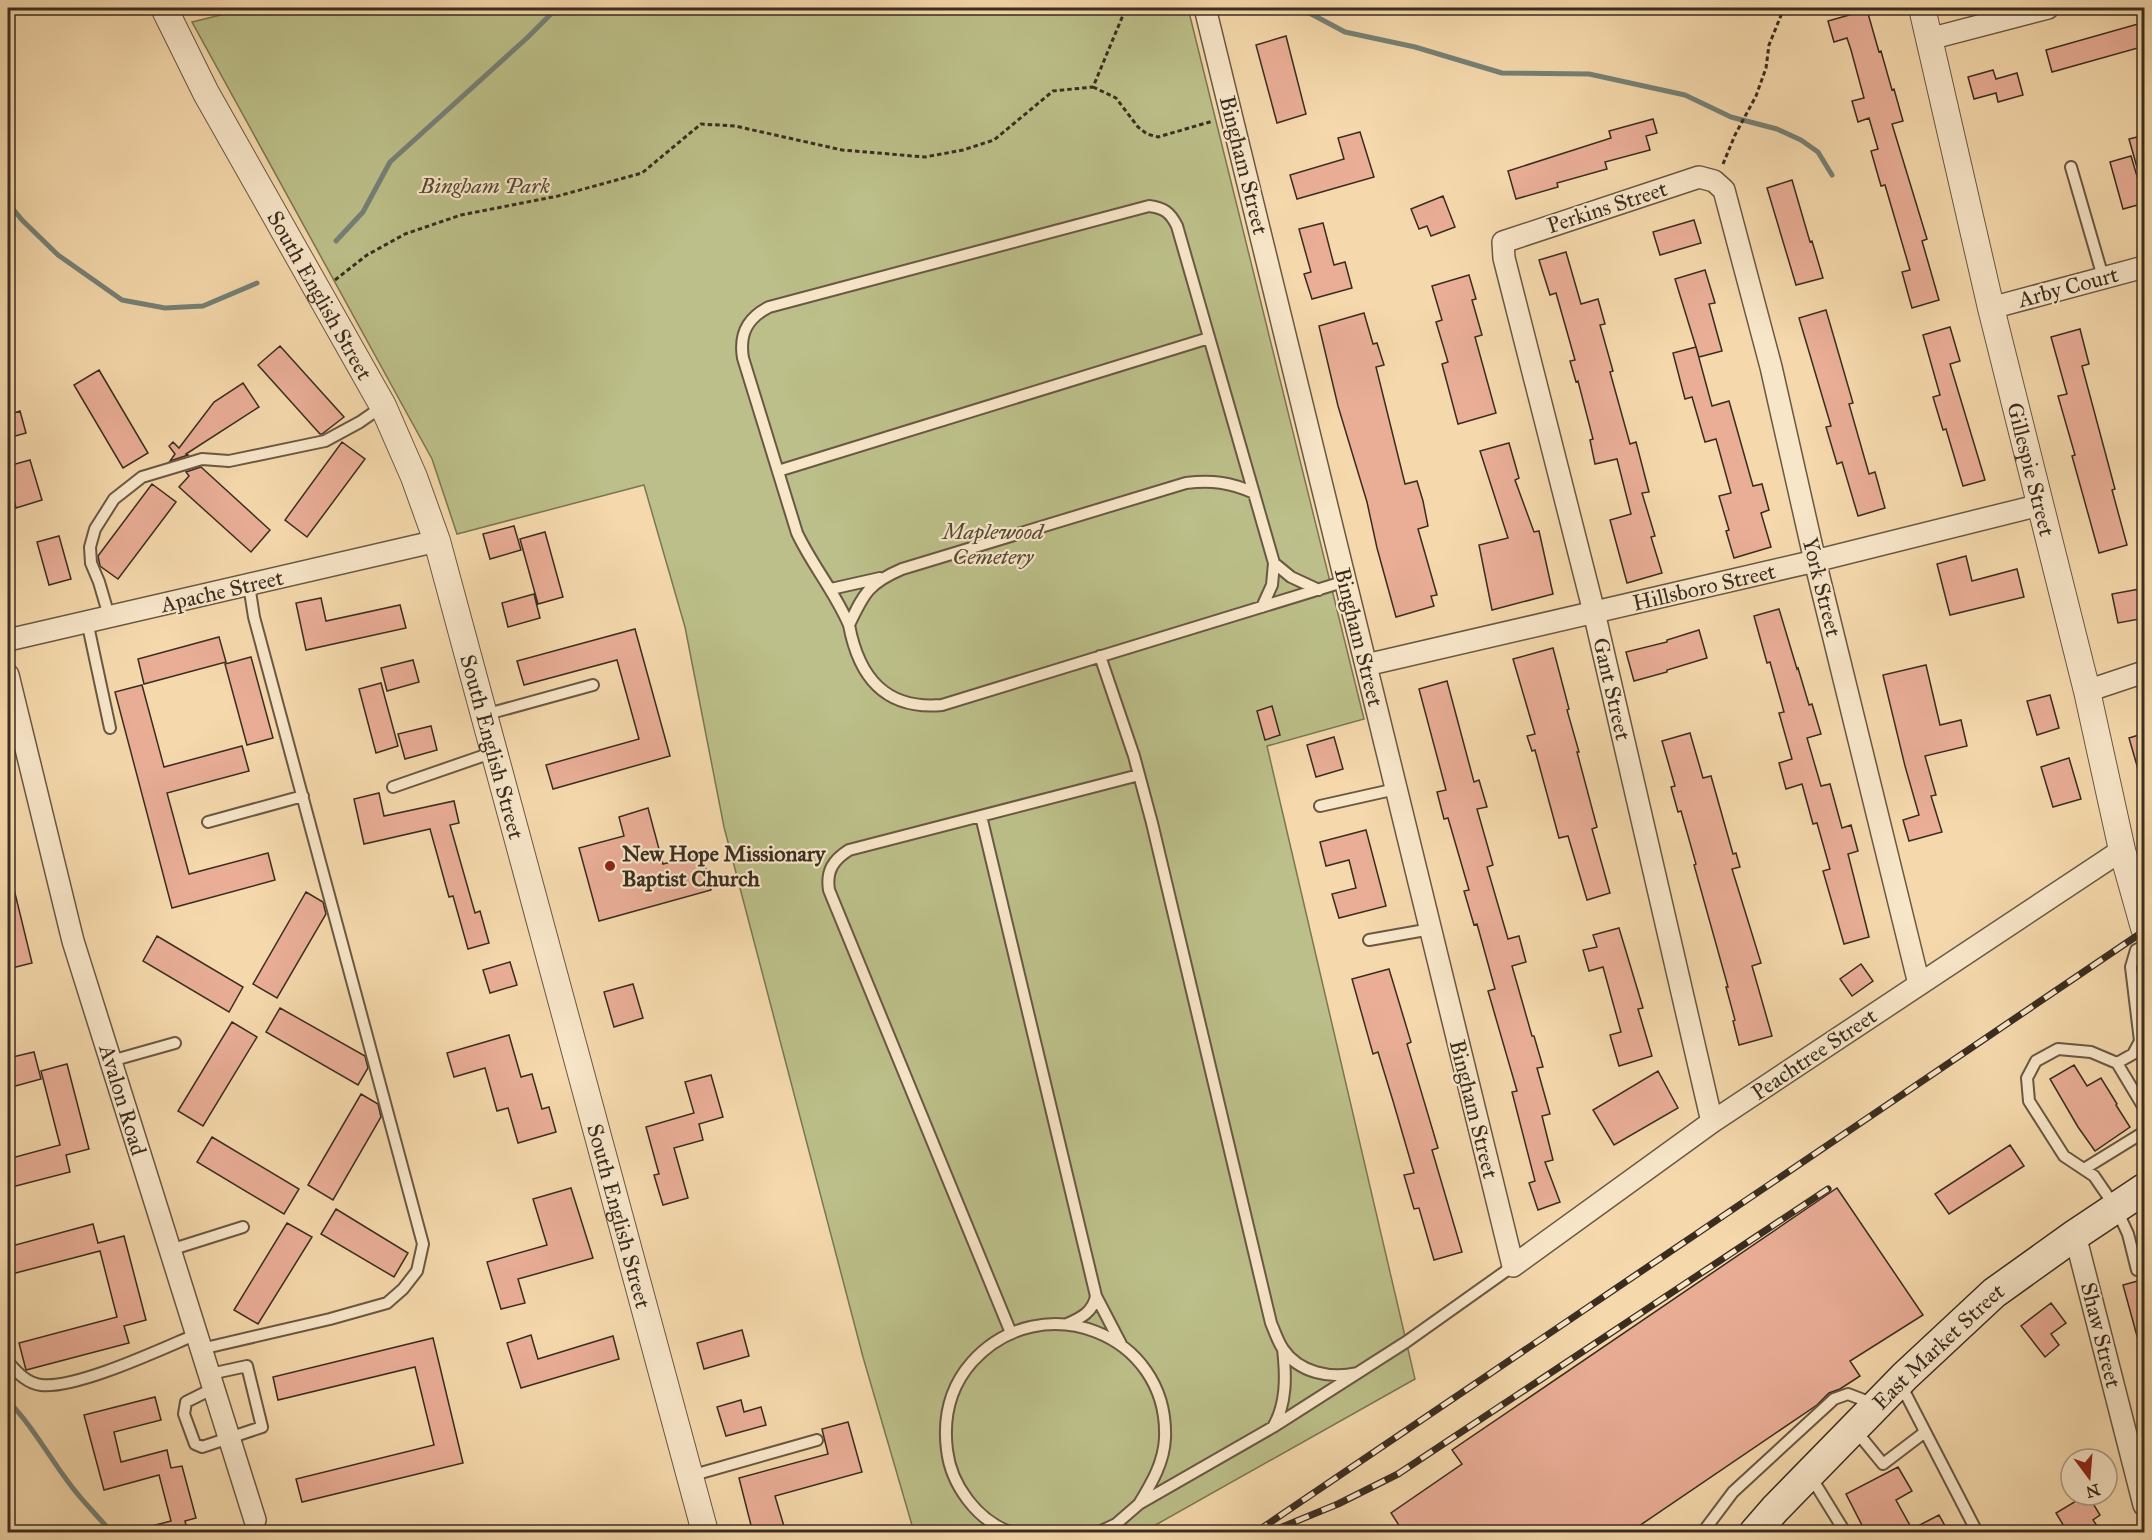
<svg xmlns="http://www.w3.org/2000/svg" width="2152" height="1540" font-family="'IM FELL Great Primer',serif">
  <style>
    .green { fill: #bcbf89; stroke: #7b7654; stroke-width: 1.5 }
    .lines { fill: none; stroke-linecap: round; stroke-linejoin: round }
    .stream { stroke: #768177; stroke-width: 5 }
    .building { fill: #eaae97; stroke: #3a2d20; stroke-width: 1.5 }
    .service-casing { stroke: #695843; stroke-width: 14 }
    .minor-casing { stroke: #695843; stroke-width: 24 }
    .tertiary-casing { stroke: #695843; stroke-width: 28 }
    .secondary-casing { stroke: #3a2d20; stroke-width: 33 }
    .path { stroke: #3a2d20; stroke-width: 3; stroke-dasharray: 4.5 3; stroke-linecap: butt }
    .service { stroke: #f8e6c9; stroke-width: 10 }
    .minor { stroke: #f8e6c9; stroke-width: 21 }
    .tertiary { stroke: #f8e6c9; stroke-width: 26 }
    .secondary { stroke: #f8e6c9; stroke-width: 30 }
    .rail-casing { stroke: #3a2d20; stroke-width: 7 }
    .rail { stroke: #f8e6c9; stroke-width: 4.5; stroke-dasharray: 14; stroke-linecap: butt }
    .poi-dot { fill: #8f2418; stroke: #f8e6c9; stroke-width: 2 }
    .labels { text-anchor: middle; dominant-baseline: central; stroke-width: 4.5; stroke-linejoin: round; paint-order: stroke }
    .street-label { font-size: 22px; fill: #3a2d20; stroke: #f8e6c9 }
    .park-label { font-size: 22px; font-style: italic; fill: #544a35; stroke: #f8e6c9 }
    .poi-label { font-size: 22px; font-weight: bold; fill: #3a2d20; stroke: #f8e6c9; text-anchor: start }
  </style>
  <rect width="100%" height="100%" fill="#f5d9ac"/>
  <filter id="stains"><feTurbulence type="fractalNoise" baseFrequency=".00333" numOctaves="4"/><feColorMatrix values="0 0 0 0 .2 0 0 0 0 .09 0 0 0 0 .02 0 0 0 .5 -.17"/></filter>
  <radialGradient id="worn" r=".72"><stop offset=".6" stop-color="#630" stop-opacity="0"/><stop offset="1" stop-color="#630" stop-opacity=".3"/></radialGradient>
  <path class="green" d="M249,8H1188L1364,719L1267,746L1415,1379L1143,1532H914L863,1357L724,827L685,627L644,485L457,534L432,459L192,22Z"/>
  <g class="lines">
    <path class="stream" d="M1300,8L1345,32L1415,47L1502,73L1589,74L1685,95L1731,117L1777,129L1801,140L1818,152L1832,175
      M8,203L22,220L58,255L122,300L165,308L203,306L257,283
      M336,241L363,212L390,162L527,38L557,8
      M8,1401C33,1426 50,1459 72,1487C84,1503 99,1517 111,1532"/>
  </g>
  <path class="building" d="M1867,10L1879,52L1881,51L1892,90L1894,89L1903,121L1892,124L1927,239L1922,241L1939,300L1912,308L1902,272L1910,270L1885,185L1881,186L1871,151L1878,149L1869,118L1858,122L1852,101L1864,98L1851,50L1847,38L1834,42L1828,21Z
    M2145,22V46L2052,72L2046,50Z
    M1286,36L1306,114L1277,123L1256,45Z
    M1993,70L1996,79L2017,73L2023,95L1998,102L1996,93L1974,99L1968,77Z
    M1653,119L1657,133L1646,136L1650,150L1605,162L1607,169L1557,183L1558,187L1516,199L1508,171L1611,138L1609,131Z
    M1360,132L1374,177L1297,199L1290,175L1344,159L1338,138Z
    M2145,135V178H2140L2129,139Z
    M2131,156L2145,203L2123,209L2110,162Z
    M1792,180L1810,242L1812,241L1823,278L1796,285L1767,188Z
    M1443,196L1455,227L1431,236L1427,226L1419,229L1411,209Z
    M1694,220L1701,243L1660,255L1653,232Z
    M1323,223L1334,265L1345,262L1352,288L1312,299L1304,274L1311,272L1299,229Z
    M1566,252L1581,304L1598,299L1605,324L1600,325L1613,371L1610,372L1630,444L1636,442L1649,492L1642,493L1655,536L1651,537L1662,573L1627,583L1610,520L1631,514L1617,459L1595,464L1590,440L1593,439L1578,381L1576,382L1570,361L1575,360L1556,293L1550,295L1539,260Z
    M1705,270L1715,303L1709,304L1722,351L1699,357L1675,279Z
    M1469,275L1476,299L1472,300L1482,335L1475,337L1496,413L1458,424L1442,364L1448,362L1436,322L1442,320L1432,286Z
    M1826,310L1853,403L1849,404L1869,474L1875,472L1885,508L1858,516L1842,462L1837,464L1826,427L1831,426L1799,318Z
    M1364,313L1373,344L1377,343L1384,365L1376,367L1405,484L1417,481L1423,501L1428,526L1418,529L1437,595L1431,596L1434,606L1396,617L1377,548L1367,502L1338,406L1319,326Z
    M1950,327L1960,361L1950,364L1985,480L1963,486L1946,429L1943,430L1933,397L1940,395L1923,335Z
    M2080,329L2089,364L2082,366L2115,489L2112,490L2127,545L2099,553L2072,456L2075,455L2058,396L2067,394L2051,337Z
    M280,346L344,417L322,434H320L258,365Z
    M1696,347L1712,406L1729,401L1753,486L1762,484L1769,510L1761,513L1771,547L1734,558L1726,531L1729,530L1719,496L1731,493L1716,439L1705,442L1692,397L1685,399L1673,353Z
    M99,370L148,453L123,468L74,385Z
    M243,383L259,407L186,454L188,455L170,461L175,454L169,446L173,442L179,448L214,402Z
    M20,411L26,433L8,438V415Z
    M342,442L365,459L307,537L285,520Z
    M1509,443L1519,478L1515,480L1534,532L1539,531L1553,594L1492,610L1479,545L1508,538L1480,451Z
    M30,460L42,500L16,508L8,477V466Z
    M201,467L270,530L251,552L179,487L189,476L186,472Z
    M152,484L176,502L118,579L100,566L98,556Z
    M514,526L521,550L490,559L483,534Z
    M545,532L563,597L538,604L520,539Z
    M59,536L71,579L49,585L37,542Z
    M1966,556L1972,581L2017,569L2024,597L1950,615L1937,564Z
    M2145,588V618L2118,623L2112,594Z
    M534,594L540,618L508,627L502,603Z
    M321,598L326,621L400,605L406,628L306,650L296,603Z
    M1779,609L1797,669L1798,668L1809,705L1812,704L1821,734L1807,738L1821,786L1830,784L1842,828L1851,825L1858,851L1848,854L1869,937L1844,944L1823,871L1830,869L1817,823L1813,824L1802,784L1786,789L1779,763L1792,759L1779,713L1784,712L1770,662L1767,663L1754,616Z
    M635,629L670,756L553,789L546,765L639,739L617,660L524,685L517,661Z
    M1699,630L1707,658L1667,670V672L1634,681L1626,652L1667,642V640Z
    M219,637L226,662L144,684L138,659Z
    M1553,648L1569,709L1567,710L1579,752H1577L1597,827L1592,829L1610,893L1587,900L1568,836L1559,838L1535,750L1532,751L1527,736L1535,734L1513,659Z
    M251,657L273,738L247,745L225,664Z
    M413,660L419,682L387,691L381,668Z
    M1926,665L1940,725L1961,720L1967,746L1925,756L1936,795L1931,796L1942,832L1909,841L1903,820L1919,815L1905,766L1883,675Z
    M1447,681L1474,782L1479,780L1487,807L1477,809L1493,865L1487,867L1508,939L1519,936L1526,962L1512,966L1532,1036H1534L1543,1067L1537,1068L1550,1114L1542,1116L1553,1160L1545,1162L1560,1202L1538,1210L1529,1183L1535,1181L1512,1092L1517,1091L1488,991L1495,989L1477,924L1474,925L1464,891L1469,890L1448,818L1444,819L1437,792L1446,790L1419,689Z
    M381,683L398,746L376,753L359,689Z
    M142,685L164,767L242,746L249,771L167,793L189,874L268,853L275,880L172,908L115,692Z
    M2050,695L2059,728L2037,735L2027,701Z
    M1272,706L1280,735L1265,740L1257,711Z
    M431,726L437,750L405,759L398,734Z
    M1690,733L1703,778L1711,776L1733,854L1736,853L1740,867L1732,869L1761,963L1752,966L1772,1036L1739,1045L1733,1021L1735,1020L1726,987H1728L1694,865L1696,864L1681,811L1678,812L1671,787L1675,786L1662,741Z
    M2145,733V776H2140L2129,738Z
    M1334,737L1343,769L1316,777L1307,745Z
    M2069,758L2081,799L2053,807L2041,767Z
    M379,793L384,816L454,801L459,823L450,825L475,913L480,911L489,943L468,949L453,896L449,897L430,829L364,844L354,799Z
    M648,808L663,864L702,854L711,890L599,921L579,848L624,836L619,817Z
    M1366,830L1386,906L1339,918L1332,894L1356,888L1349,860L1326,866L1320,842Z
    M8,885H13L32,963L8,969Z
    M306,892L323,902L326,914L277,998L253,984Z
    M1619,928L1643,1008L1638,1009L1652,1056L1619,1066L1610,1035L1621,1032L1603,967L1589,971L1583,950L1597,947L1593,935Z
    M157,936L243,987L229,1012L143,961Z
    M510,962L517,985L490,993L483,970Z
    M1861,964L1873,981L1852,996L1840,979Z
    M1389,969L1411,1042L1407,1044L1438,1148L1432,1150L1462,1252L1434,1260L1419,1208L1414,1209L1404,1175L1414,1173L1393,1101L1378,1052L1373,1054L1352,979Z
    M633,984L643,1018L614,1027L604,992Z
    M280,1008L365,1056L368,1068L358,1085L266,1032Z
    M232,1022L257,1037L203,1126L178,1111Z
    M509,1035L521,1077L532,1074L542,1109L549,1107L556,1132L518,1143L508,1108L497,1111L485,1068L454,1077L447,1053Z
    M34,1052L41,1079L8,1088V1058Z
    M67,1064L89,1149L66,1155L70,1172L8,1188V1159L60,1145L41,1071Z
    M2074,1065L2087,1086L2101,1078L2117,1104L2116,1105L2130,1127L2095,1151L2078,1127L2050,1079Z
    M1658,1071L1678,1108L1614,1145L1593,1110Z
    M711,1075L723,1117L699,1124L703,1140L674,1148L688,1198L663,1205L654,1175L659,1174L646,1127L694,1113L685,1082Z
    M361,1094L378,1104L381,1117L333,1200L308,1185Z
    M212,1137L299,1189L284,1214L197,1162Z
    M2010,1145L2024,1166L1949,1214L1935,1194Z
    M571,1188L593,1258L518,1279L525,1303L501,1309L487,1262L547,1245L533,1199Z
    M1837,1188L1923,1315L1850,1361L1860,1376L1840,1389L1829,1393L1817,1405L1639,1526L1643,1533H1404L1391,1513L1462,1464L1452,1450Z
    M336,1209L408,1253L394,1277L321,1234Z
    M287,1223L312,1237L258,1324L234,1310Z
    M93,1224L98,1243L124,1236L146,1320L124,1326L129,1343L26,1370L19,1343L117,1317L100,1251L8,1275V1247Z
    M2145,1279V1347H2140L2123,1285Z
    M2051,1303L2066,1323L2051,1334L2059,1345L2045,1357L2021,1326Z
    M742,1330L749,1356L704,1369L697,1343Z
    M531,1335L538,1359L613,1336L619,1359L521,1388L507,1343Z
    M433,1338L463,1463L302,1502L296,1479L434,1445L415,1367L278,1400L273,1377Z
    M155,1397L161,1420L114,1432L121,1462L167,1450L171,1468L182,1466L196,1518L185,1521L188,1533H145L144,1528L171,1521L159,1475L104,1490L84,1415Z
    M741,1400L744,1412L761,1407L766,1425L726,1436L717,1407Z
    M848,1422L862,1472L775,1496L786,1533H753L739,1478L828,1454L822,1429Z
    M1898,1467L1912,1491L1896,1500L1912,1529L1939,1515L1949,1533H1866L1846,1494Z
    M2086,1495H2088L2100,1515L2093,1520L2102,1533H2068L2056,1513Z"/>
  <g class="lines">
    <defs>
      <path id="service" d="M2071,167L2103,277
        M778,471L1209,338
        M1254,493C1230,482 1211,480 1186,483L902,569C869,583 864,593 849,625C859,678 886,710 942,705L1346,581
        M1274,563L1291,577L1319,590
        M831,589L880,578
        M109,616L99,582L91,563L90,547L95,529L114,499L142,477L202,459L229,461L325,441L360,422L383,406
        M87,621L110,728
        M849,625C835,592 812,565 797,533L743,358C739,334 747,318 769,307L1149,206C1164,208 1170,212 1177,226L1274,563L1272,585L1262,607
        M1100,656L1134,756L1152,823L1271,1323C1275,1332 1278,1342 1283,1349C1299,1373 1331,1379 1357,1373
        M484,715L593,685
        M393,787L494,752
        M1320,806L1396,789
        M981,816L1096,1296C1093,1312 1081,1318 1067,1324
        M208,822L303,796
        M1369,940L1431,929
        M111,1061L175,1043
        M2117,1063L2133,1054L2140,1041L2131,967L2136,950L2144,946
        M2084,1169L2144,1132
        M170,1250L243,1227
        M2137,1270L2128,1234L2116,1208L2094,1176L2064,1156L2029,1101L2027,1078L2036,1061L2058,1049L2091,1052L2117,1063L2144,1108
        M1096,1296L1121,1344
        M1011,1333L829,890C826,871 833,860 849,850L1139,775
        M201,1349L330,1319L387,1303L403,1289L417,1271L423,1244L254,617L249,585
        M8,1362C17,1372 26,1383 41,1385C77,1389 161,1349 197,1334
        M210,1374L247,1366L262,1427L202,1447L195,1444L184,1414L186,1402L214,1388
        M1901,1385L1977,1532
        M1273,1427C1287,1404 1286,1375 1283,1349
        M1856,1431L1883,1464L1925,1432
        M690,1476L817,1440
        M1811,1477L1845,1532
        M1010,1532C977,1520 951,1485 947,1450C943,1418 950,1387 972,1362C1041,1285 1169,1333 1165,1438C1164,1463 1151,1484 1139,1504
        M1099,1532L1116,1524L1139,1504L1273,1427L1406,1342L1513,1266
        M1703,1532L1733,1492L1834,1399L1848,1394L1874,1404"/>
      <path id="minor" d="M1205,8L1513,1266L1712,1122L2122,850
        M1929,39L2048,8
        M1991,308L2144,267
        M8,640L437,541
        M1366,665L1815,561L2040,505
        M8,675L73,941L255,1520
        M2087,691L2144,672
        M1712,1122L1594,612L1504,258L1503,242L1699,177L1714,181L1724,190L1771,367L1815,561L1919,984
        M2075,1235L2144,1505"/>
      <g id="tertiary">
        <path id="s1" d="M164,8L206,93L383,406L414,477L437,541L705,1532"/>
        <path id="s2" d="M1922,8L1991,308L2087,691L2122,850L2144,928"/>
      </g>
      <g id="secondary">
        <path id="s3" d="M1755,1532L1775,1509L1905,1376L1994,1293L2075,1235L2144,1189"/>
      </g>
    </defs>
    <use href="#service" class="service-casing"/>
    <use href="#minor" class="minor-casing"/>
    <use href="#tertiary" class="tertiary-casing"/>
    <use href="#secondary" class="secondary-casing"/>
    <path class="path" d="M1093,87L1116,98L1138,127L1147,134L1158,137L1213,121
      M1723,164L1735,135L1756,96L1766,68L1769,45L1784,8
      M335,280L367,255L405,234L461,215L558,196L642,173L701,124L735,126L842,150L925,157L963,150L994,140L1053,91L1093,87L1126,8"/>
    <use href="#service" class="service"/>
    <use href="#minor" class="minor"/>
    <use href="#tertiary" class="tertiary"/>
    <use href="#secondary" class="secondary"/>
    <defs>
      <path id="rail" d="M1256,1532L2144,931
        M1270,1532L1338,1504L1398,1474L1828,1189"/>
    </defs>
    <use href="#rail" class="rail-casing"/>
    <use href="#rail" class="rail"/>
  </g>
  <circle class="poi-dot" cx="610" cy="866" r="6"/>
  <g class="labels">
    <g class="street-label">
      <text transform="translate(1244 165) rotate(76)">Bingham Street</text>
      <text transform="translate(1607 207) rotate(-18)">Perkins Street</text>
      <text transform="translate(2068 287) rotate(-15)">Arby Court</text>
      <text stroke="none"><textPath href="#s1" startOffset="327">South English Street</textPath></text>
      <text stroke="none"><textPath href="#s2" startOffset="474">Gillespie Street</textPath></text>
      <text transform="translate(1704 587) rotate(-13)">Hillsboro Street</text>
      <text transform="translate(1822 587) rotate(76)">York Street</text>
      <text transform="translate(222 591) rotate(-13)">Apache Street</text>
      <text transform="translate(1359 637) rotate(76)">Bingham Street</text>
      <text transform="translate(1612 689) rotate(77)">Gant Street</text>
      <text stroke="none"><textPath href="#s1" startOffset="813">South English Street</textPath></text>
      <text transform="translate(1814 1054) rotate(-34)">Peachtree Street</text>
      <text transform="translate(123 1100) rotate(73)">Avalon Road</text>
      <text transform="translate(1474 1109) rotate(76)">Bingham Street</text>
      <text stroke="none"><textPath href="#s1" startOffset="1299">South English Street</textPath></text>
      <text transform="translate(2101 1335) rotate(76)">Shaw Street</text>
      <text stroke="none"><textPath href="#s3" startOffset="261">East Market Street</textPath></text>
    </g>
    <g class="park-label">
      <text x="485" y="185">Bingham Park</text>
      <text x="993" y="531">Maplewood<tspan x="993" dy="25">Cemetery</tspan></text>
    </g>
    <g class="poi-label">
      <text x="622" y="853">New Hope Missionary<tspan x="622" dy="25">Baptist Church</tspan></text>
    </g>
  </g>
  <rect width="2152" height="1540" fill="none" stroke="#f5d9ac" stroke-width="30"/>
  <rect x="9" y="9" width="2134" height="1522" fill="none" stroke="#3a2d20" stroke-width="3"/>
  <rect x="15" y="15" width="2122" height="1510" fill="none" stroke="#3a2d20" stroke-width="1.5"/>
  <g transform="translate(2089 1477) rotate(164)"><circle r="28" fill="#f8e6c9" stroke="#ac9c85" stroke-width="1.5"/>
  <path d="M0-4.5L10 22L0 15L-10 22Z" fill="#8f2418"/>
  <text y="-9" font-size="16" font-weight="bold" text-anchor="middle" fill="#3a2d20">N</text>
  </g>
  <rect width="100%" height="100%" filter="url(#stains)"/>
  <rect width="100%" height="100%" fill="url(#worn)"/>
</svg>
